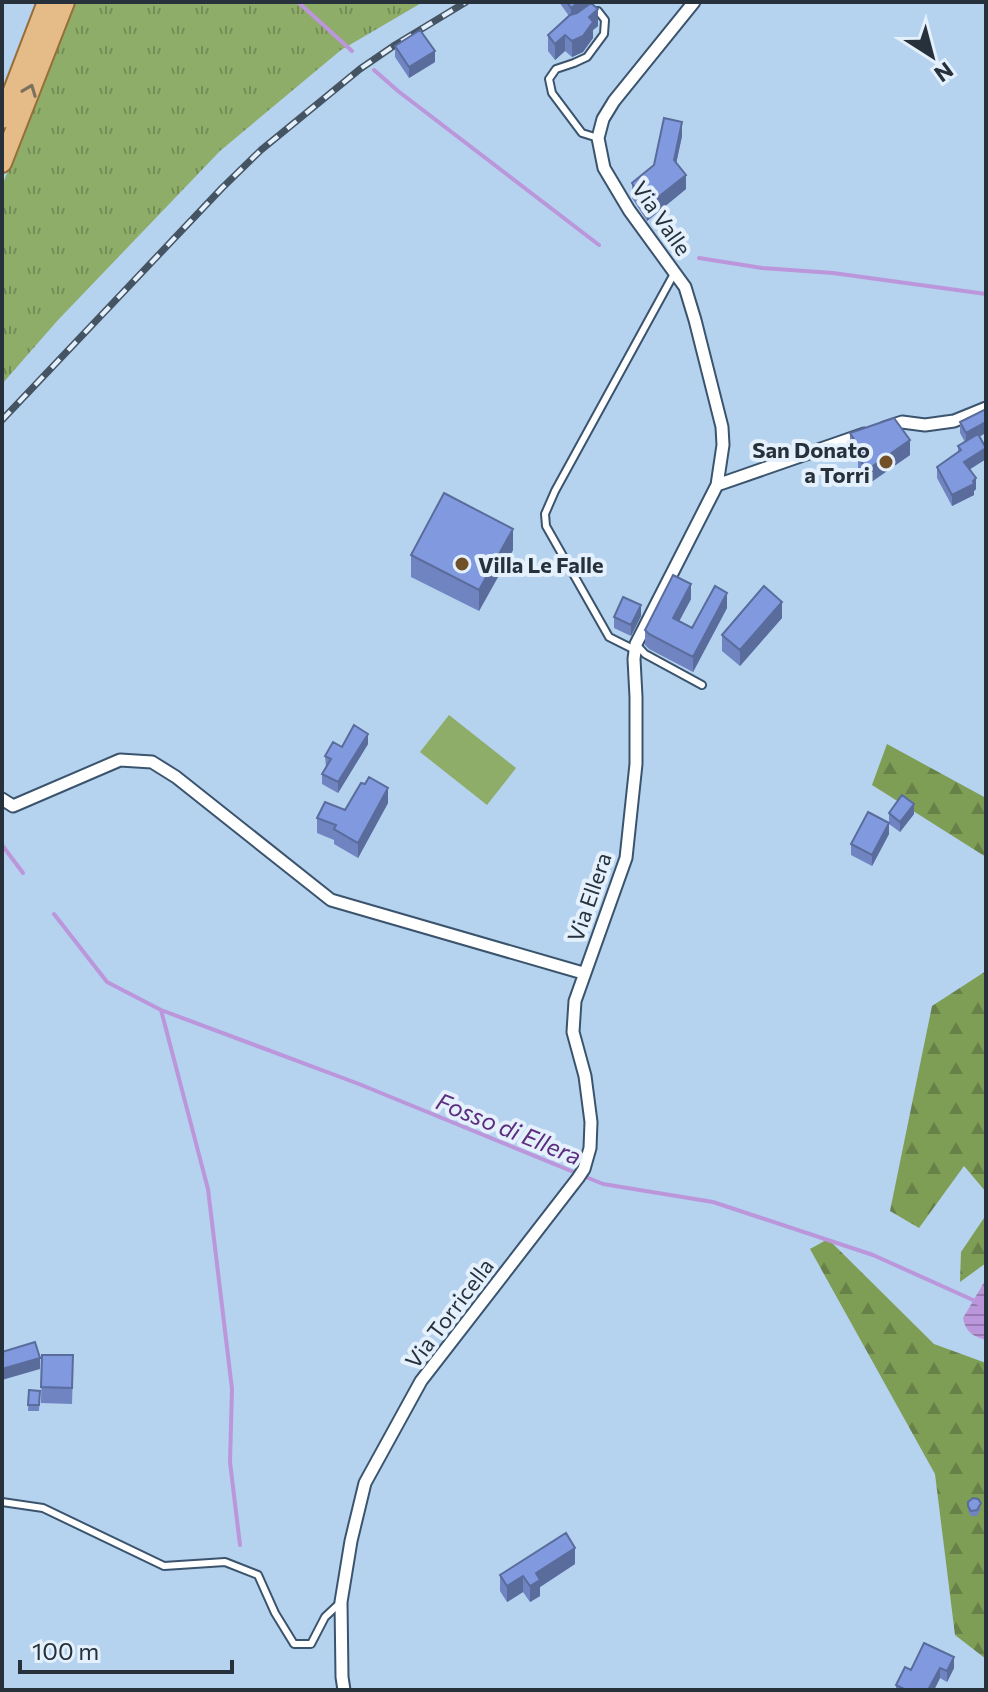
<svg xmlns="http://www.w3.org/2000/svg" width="988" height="1692" font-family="Commissioner,sans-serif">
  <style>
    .grass { fill: url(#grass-tufts) }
    .forest { fill: url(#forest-firs) }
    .pitch { fill: #8ead68 }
    .water { fill: url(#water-rules) }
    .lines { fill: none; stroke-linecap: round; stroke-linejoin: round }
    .stream { stroke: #bb96db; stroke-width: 4 }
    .service-casing { stroke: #3b546d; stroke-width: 10 }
    .minor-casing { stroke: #3b546d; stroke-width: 15 }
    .primary-casing { stroke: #976e39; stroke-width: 22 }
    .service { stroke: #fff; stroke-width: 6 }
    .minor { stroke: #fff; stroke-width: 11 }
    .primary { stroke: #e5bc88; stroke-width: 18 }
    .rail-casing { stroke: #455462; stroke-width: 7 }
    .rail { stroke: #e4f0fc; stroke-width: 4; stroke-dasharray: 12; stroke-linecap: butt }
    .wall { fill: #6f84c0 }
    .shaded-wall { fill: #5a6c9c }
    .building { fill: #819adf; stroke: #5a6c9c; stroke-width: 2 }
    .oneway { stroke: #7c705e }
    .poi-dot { fill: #714f27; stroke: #e4f0fc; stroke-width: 3 }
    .labels { text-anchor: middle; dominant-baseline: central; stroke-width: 8; stroke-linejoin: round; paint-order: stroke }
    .street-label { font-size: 22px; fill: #26313c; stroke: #e4f0fc }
    .poi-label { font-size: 22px; font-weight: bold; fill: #26313c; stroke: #e4f0fc; text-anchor: end }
    .water-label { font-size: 24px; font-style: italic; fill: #5c2d7e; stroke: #e4f0fc }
  </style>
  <defs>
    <pattern id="grass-tufts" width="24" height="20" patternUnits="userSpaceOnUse" patternTransform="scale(2)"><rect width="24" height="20" fill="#8ead68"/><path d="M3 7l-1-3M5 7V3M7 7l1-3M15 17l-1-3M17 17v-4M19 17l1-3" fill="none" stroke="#748d57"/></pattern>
    <pattern id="forest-firs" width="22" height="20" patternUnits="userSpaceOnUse" patternTransform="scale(2)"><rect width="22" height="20" fill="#7e9e55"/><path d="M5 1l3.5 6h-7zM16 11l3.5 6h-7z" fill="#678148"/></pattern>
    <pattern id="water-rules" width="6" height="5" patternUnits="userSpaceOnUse" patternTransform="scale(2)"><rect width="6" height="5" fill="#bb96db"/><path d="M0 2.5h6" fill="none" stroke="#987bb3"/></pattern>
  </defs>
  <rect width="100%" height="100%" fill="#b5d2ef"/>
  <path class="grass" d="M73,2H423L341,50L220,151L58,320L2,384V186Z"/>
  <path class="forest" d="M887,744L986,798V857L872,785Z
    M986,971V1192L964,1166L919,1228L890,1211L932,1006Z
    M986,1207V1263L960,1282L961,1252L984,1218Z
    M828,1239L934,1344L986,1363V1659L955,1635L935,1474L810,1249Z"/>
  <path class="pitch" d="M449,715L516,768L487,805L420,752Z"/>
  <path class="water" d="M986,1279V1340C972,1336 966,1332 963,1318Z"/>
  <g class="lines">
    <path class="stream" d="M298,2L352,51
      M374,70L398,91L599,245
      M699,258L762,268L833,273L986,294
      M2,845L23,873
      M54,914L107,982L161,1010L359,1084L603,1184L713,1202L873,1255L973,1300L986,1308
      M161,1010L208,1189L232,1389L230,1462L240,1545"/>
    <defs>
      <path id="service" d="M591,12L598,11L605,20L604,34L587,57L574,63L556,69L549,79L552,93L582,133L598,138
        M636,644L645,654L702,685
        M635,650L609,637L546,526L545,514L555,491L675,272
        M2,1502L43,1508L164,1566L225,1562L258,1575L275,1613L294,1644H311L325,1617L341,1602"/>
      <path id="minor" d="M884,428L902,422L925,425L954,421L986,408
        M717,485L864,434
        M2,799L13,806L120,760L152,762L176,777L331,900L583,973
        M344,1690L342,1677L341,1602L351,1541L365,1483L421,1381L578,1178L584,1169L590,1148L591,1122L585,1076L573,1032L575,1001L626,858L636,764V697L634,659L636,644L717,485L723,445L722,427L695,320L685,287L629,210L604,168L598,138L603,119L614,101L694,2"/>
      <path id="primary" d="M2,119L47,2
        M2,163L65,2"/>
    </defs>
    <use href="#service" class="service-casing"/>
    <use href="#minor" class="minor-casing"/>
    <use href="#primary" class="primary-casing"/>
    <use href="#service" class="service"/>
    <use href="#minor" class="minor"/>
    <use href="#primary" class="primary"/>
    <defs>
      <path id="rail" d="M2,420L222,188L261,150L360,69L395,45L466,2"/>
    </defs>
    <use href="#rail" class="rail-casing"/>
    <use href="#rail" class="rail"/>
  </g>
  <path class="wall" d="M559,2H588V5L598,26L593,30V38L583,52L572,57L565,51L555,60L548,51V35L569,16Z
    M395,46L435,62L409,78L395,57Z
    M682,136L676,163L686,189L647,221L632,198V183L654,165Z
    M960,422L980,437L986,448V459L970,469L976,489L974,491V495L952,506L937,478V467L958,452V446L965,442L960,433Z
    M850,433L910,455L867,485L858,472V460L850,449Z
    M513,550L479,611L411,577V555Z
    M691,599L679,621L692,628L727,608L693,672L649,649L645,645V630Z
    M641,616L631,636L614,628V617Z
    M782,618L740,666L722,651V635Z
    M368,744L338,793L322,784V774L326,767L325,756L342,747Z
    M388,803L358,858L334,844V840L317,833V818L345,810Z
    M889,813L914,814L900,832L889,824Z
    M889,834L872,866L851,855V844Z
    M42,1355L73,1371L72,1404L41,1403Z
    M29,1390L40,1391L39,1411H28Z
    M968,1502L981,1508L977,1516H971L968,1511Z
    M575,1564L540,1587V1596L530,1602L523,1592L507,1602L500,1591V1575Z
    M924,1643L954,1668L947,1682L940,1678L934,1690H896V1685L911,1670Z"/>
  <path class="shaded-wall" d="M579,2H588V6L571,19V8Z
    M598,9V26L593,30V38L583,52L572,57V41L589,17Z
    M565,35V51L555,60V44Z
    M435,51V62L409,78V67Z
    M682,122V136L674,174V160Z
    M686,175V189L647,221V206Z
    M986,422V433L966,444V433Z
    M910,440V455L867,485V470Z
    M986,448V459L964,473V462Z
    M976,478V489L974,491V495L952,506V495Z
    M513,529V550L479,611V590Z
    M691,584V599L673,633V618Z
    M727,593V608L693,672V657Z
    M782,602V618L740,666V650Z
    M641,605V616L631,636V625Z
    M368,734V744L338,793V782Z
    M388,788V803L358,858V843Z
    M914,804V814L900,832V822Z
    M889,823V834L872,866V855Z
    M40,1358V1369L2,1380V1369Z
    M575,1548V1564L540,1587V1596L530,1602V1586L536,1573Z
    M523,1576V1592L507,1602V1586Z
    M954,1657V1668L947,1682V1671Z
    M940,1668V1678L934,1690H928Z"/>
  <path class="building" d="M567,2H579L571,8Z
    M591,3L598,9L589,17L593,22L583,36L572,41L565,35L555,44L548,35L570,15L577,13Z
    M420,30L435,51L409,67L395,46Z
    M664,118L682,122L674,160L686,175L647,206L632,183L654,165Z
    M986,409V422L966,433L960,422Z
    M894,418L910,440L867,470L858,457L863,453L850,433Z
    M978,434L986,448L964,462L976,478L973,481L974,484L952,495L937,467L961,450L958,446Z
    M444,493L513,529L479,590L411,555Z
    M673,575L691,584L673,618L692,628L715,586L727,593L693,657L649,634L645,630Z
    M764,586L782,602L740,650L722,635Z
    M623,597L641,605L631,625L614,617Z
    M354,725L368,734L338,782L322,774L331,759L325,756L333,742L342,747Z
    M369,777L388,788L358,843L334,829L336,825L317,818L325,802L345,810L361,783L365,784Z
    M902,795L914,804L900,822L889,813Z
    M868,812L889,823L872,855L851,844Z
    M35,1342L40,1358L2,1369V1352Z
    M42,1355H73L72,1388L41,1387Z
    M29,1390L40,1391L39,1405H28Z
    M973,1498L978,1499L981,1503L977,1510L971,1511L968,1506V1502Z
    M566,1533L575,1548L536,1573L540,1580L530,1586L523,1576L507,1586L500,1575Z
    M924,1643L954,1657L947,1671L940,1668L928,1690H906L896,1685L905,1667L911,1670Z"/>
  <defs><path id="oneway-chevron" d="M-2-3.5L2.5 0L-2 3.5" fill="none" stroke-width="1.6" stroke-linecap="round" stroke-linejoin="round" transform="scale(2)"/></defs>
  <use class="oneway" href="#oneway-chevron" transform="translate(30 90) rotate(-69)"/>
  <g class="poi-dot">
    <circle cx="886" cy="462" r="8"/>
    <circle cx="462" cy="564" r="8"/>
  </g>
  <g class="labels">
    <g class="street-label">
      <text transform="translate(662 218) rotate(55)">Via Valle</text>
      <text transform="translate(589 897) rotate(-71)">Via Ellera</text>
      <text transform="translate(449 1313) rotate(-53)">Via Torricella</text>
    </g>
    <g class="poi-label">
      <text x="870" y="449">San Donato<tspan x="870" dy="25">a Torri</tspan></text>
      <text x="478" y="564" text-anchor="start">Villa Le Falle</text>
    </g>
    <g class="water-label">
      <text transform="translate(509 1128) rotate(22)">Fosso di Ellera</text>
    </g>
  </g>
  <rect width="988" height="1692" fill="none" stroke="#26313c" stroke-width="8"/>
  <g transform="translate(932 56) rotate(144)" stroke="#e4f0fc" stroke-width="6" paint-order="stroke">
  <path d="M0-6L14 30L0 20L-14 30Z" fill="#26313c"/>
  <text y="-12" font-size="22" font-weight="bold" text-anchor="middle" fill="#26313c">N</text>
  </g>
  <path d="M20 1660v12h212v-12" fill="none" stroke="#26313c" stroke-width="4"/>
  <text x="32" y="1660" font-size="24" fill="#26313c" stroke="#e4f0fc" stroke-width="6" paint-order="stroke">100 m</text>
</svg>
